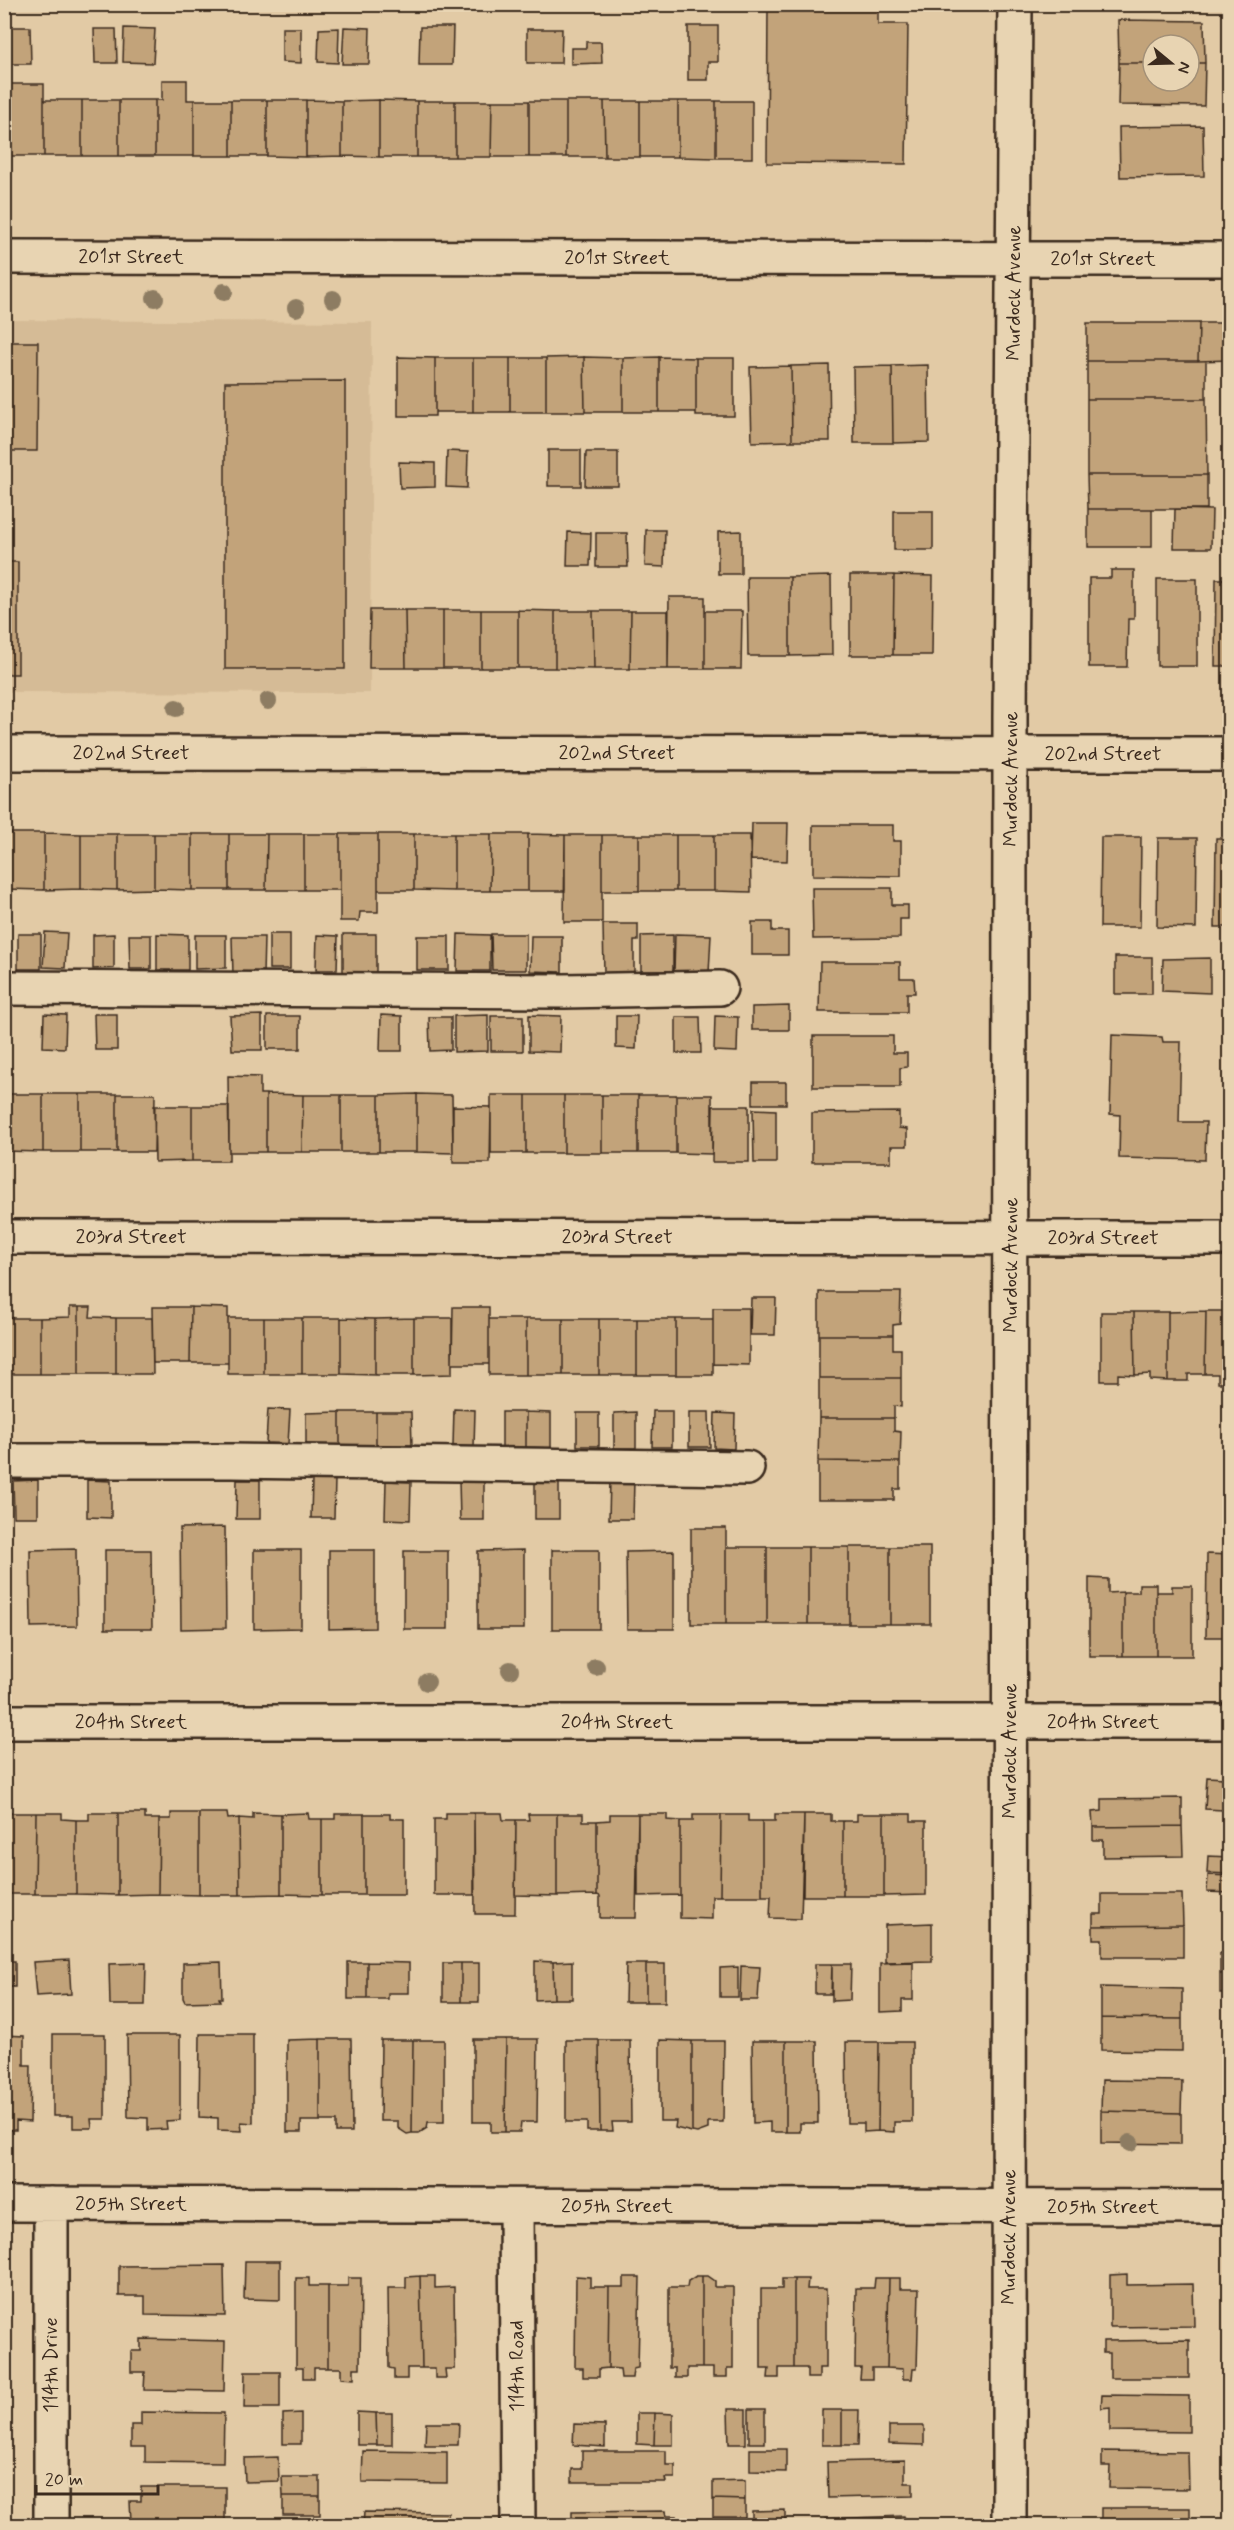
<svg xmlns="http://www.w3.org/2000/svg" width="1234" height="2530" font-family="Mynerve,sans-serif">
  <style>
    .built { fill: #d5bb96 }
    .building { fill: #c2a37a; stroke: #3b2a1e; stroke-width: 1.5 }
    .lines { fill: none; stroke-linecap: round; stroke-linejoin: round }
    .minor-casing { stroke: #3b2a1e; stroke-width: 38 }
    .minor { stroke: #e8d4b2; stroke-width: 33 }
    .tree { fill: #8d7c62 }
    .labels { text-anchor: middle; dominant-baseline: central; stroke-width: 4.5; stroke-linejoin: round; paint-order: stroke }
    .street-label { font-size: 20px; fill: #3b2a1e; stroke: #e8d4b2 }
  </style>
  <rect width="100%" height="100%" fill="#e2caa5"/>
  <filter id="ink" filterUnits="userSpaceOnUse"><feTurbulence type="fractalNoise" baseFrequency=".0167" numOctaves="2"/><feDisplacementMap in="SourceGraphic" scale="12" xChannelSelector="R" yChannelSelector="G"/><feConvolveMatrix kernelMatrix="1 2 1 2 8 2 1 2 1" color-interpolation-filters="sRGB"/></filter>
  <g filter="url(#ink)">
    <path class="built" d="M5,320L372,322L370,693L5,692Z"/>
    <path class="building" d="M768,4H878V24H908L906,164L767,163Z
      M1090,4H1200V6L1090,7Z
      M1118,20L1204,21L1205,63H1189V45H1153V63H1119Z
      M688,26H718V62H708V80H688Z
      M10,27H30L31,64H11Z
      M344,27L370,28L369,64H342Z
      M420,27H453L452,65H419Z
      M124,28L155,29L153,63L123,62Z
      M282,28H301V63L282,62Z
      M339,28L338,63L318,62L319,29Z
      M94,29H116L117,63H95Z
      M527,29H562L561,63H527Z
      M586,42H601L602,63L571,64V48H586Z
      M1119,63H1153V81H1189V63H1205L1204,106L1118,105Z
      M162,80H187V100H194V156H155V100H162Z
      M4,84H8V156H4Z
      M8,84H44V156H8Z
      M44,100H82V156H44Z
      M82,100H119V156H82Z
      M119,100H155V156H119Z
      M194,100H231V156H194Z
      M231,100H267V156H231Z
      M267,100H306V157L267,156Z
      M306,100L342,101V156L306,157Z
      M379,100L417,101V157H379Z
      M379,100V157L342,156V101Z
      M417,101H455V157H417Z
      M455,101H492L491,157H455Z
      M492,101H529V157H491Z
      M529,101H566V157H529Z
      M566,101H604L605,157H566Z
      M604,101H640V157H605Z
      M640,101H678V157H640Z
      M678,101H716V158L678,157Z
      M716,101H752V158H716Z
      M1203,126L1204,176L1120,177L1119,127Z
      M1087,323H1199L1198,361H1087Z
      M1199,323H1230V360L1198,361Z
      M4,342H38L37,451H4Z
      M398,357L435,358V416H398Z
      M584,357L623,358V412H585Z
      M584,357L585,412H546V358Z
      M659,357L696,358V412H659Z
      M659,357V412H623V358Z
      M435,358H473V412H435Z
      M473,358H510V412H473Z
      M510,358H546V412H510Z
      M696,358H734V416H696Z
      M1087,361H1206V399H1087Z
      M829,365L830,441H792L791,366Z
      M928,365L929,442L893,443L892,366Z
      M791,366L792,441L752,442L750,367Z
      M892,366L893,443H854L853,367Z
      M345,381V669H225V382Z
      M1087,399H1206L1207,475H1087Z
      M548,450H581V486H548Z
      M447,451L468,452L467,488L446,487Z
      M586,452H618V486H585Z
      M399,462L435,463V487L400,488Z
      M1087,475H1207V509H1088Z
      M1088,509H1152V547H1088Z
      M1175,509L1212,510L1211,548H1174Z
      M894,511H933V550H894Z
      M646,530H665L664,567L645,566Z
      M741,531V574H718V532Z
      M568,532L591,533L590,566H567Z
      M596,533H627L628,567H596Z
      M4,562H18V674H4Z
      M1111,570H1134V619H1128L1127,667H1089V578H1111Z
      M850,575H894L893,655H850Z
      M894,575L933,576L932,655H893Z
      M831,576L832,655L790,656V577Z
      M747,577H790V656H748Z
      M1157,579H1197V666H1157Z
      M1216,579H1230V666H1215Z
      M669,597H705V669H668Z
      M370,610H405L406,668H369Z
      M405,610H443V668H406Z
      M443,610H481V668H443Z
      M481,610H518V668H481Z
      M518,610L555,611V668H518Z
      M555,611H593L594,669L555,668Z
      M593,611H631L630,669H594Z
      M631,611H668V669H630Z
      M705,611H742L741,669H705Z
      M752,823H788L787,861L751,860Z
      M813,825H893V841H901V876L813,875Z
      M5,833H44V890L5,889Z
      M44,833L81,834V889L44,890Z
      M81,834H117V890L81,889Z
      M117,834H154V889L117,890Z
      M154,834H192V890L154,889Z
      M192,834H229V890H192Z
      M229,834H267L266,890H229Z
      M267,834H304V890H266Z
      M304,834H340V890H304Z
      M340,834H378V912H360L359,921H340Z
      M378,834H414V890H378Z
      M414,834H454V891L414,890Z
      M454,834H491L490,891H454Z
      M491,834H528V891H490Z
      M528,834L565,835V891H528Z
      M565,835H602V922H564Z
      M602,835H639V891H602Z
      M639,835H676V891H639Z
      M676,835H714V891H676Z
      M714,835H750L751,892L714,891Z
      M1101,837H1141L1140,927H1100Z
      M1158,838H1197L1196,928L1157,927Z
      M1216,838H1230V927H1215Z
      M812,888H892V905H908V919H900V938L813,939Z
      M752,922H772V931H788V955H752Z
      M603,924H638V941H634V973H604Z
      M45,932L67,933L65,968L43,967Z
      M18,934H41V969H18Z
      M114,934V968L93,969V935Z
      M157,934L188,935V970H157Z
      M269,934H290V969H269Z
      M343,934H376V972H343Z
      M458,934L490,935V971H457Z
      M491,934H526V970H492Z
      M675,934L711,935L709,973L674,972Z
      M129,935H151V969H130Z
      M195,935H226V968L195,969Z
      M317,935L338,936L337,970H316Z
      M673,935V971H641V936Z
      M417,936H449V970H417Z
      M531,936H562V972L530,971Z
      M232,937H264L263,975H233Z
      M1115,957H1152V994H1115Z
      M1210,958V993L1162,991L1163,959Z
      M820,962H900V978H914L915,993H907V1012H819Z
      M789,1006V1030H752V1007Z
      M44,1014L66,1015L65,1048L43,1047Z
      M94,1014H117V1050H95Z
      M262,1015V1050H232L230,1016Z
      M381,1015L402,1016V1051H380Z
      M488,1015V1051L454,1052V1016Z
      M529,1015L561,1016L560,1052L529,1051Z
      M267,1016H300V1049H267Z
      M491,1016H523V1051H491Z
      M616,1016H637L636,1049L616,1048Z
      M715,1016L738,1017L737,1052L714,1051Z
      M429,1017H451V1050L430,1051Z
      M676,1017H700L701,1053H676Z
      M1112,1035L1162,1037L1163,1042H1181L1179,1122H1206L1205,1160L1119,1158L1120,1115L1110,1114Z
      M813,1036H893V1053H907V1067L900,1068V1087H813Z
      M228,1076L260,1077V1094H266V1152H229Z
      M753,1082H786V1104H753Z
      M5,1094H43V1152L4,1151Z
      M43,1094H80V1152H43Z
      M80,1094H117V1152H80Z
      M117,1094H155L154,1152H117Z
      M266,1094L303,1095L302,1152H266Z
      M417,1094L452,1095L453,1153L417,1152Z
      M417,1094V1152H379V1095Z
      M303,1095H341V1152H302Z
      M341,1095H379V1152H341Z
      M491,1095H526V1153H491Z
      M526,1095H564V1153H526Z
      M564,1095H602V1153H564Z
      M602,1095H638V1153H602Z
      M638,1095H676V1153H638Z
      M676,1095H712V1154L676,1153Z
      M154,1106H192V1161L155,1162Z
      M192,1106H229V1161H192Z
      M453,1106L491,1107L490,1163H453Z
      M713,1106H749V1162H712Z
      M753,1109L776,1110V1163H754Z
      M899,1112V1128L907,1129V1146H891V1162H812V1113Z
      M819,1292H901L900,1324L893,1325V1335H819Z
      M751,1298H776L775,1335H750Z
      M70,1307H79V1374H40V1318L70,1317Z
      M79,1307H91L90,1317L116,1318V1374H79Z
      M152,1307H191L190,1363H153Z
      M191,1307L228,1308V1363H190Z
      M453,1307H489V1364H452Z
      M713,1308H749V1365L713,1364Z
      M1206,1311H1230V1383H1218V1374H1205Z
      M1206,1311L1205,1374H1188V1381H1168V1312Z
      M1101,1312H1134L1135,1375L1118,1374V1381H1101Z
      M1134,1312H1168V1381L1150,1380V1374L1135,1375Z
      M5,1318H40V1374H5Z
      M116,1318H152L153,1374H116Z
      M228,1318H264V1374H228Z
      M264,1318H302V1374H264Z
      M302,1318H341V1374H302Z
      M341,1318L375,1319V1375L341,1374Z
      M414,1318H452V1374L414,1375Z
      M414,1318V1375H375V1319Z
      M489,1319H526V1375H489Z
      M526,1319H563V1375H526Z
      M563,1319H599V1375H563Z
      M599,1319H637V1375H599Z
      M637,1319H676V1375H637Z
      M676,1319H713V1375H676Z
      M819,1335H893V1349H901V1378H819Z
      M819,1378H901V1407L894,1406V1418H819Z
      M268,1409L290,1410L288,1444L266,1443Z
      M454,1409L475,1410L474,1447L453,1446Z
      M653,1411H672V1447H652Z
      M340,1412H376V1445H340Z
      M340,1412V1445H306V1413Z
      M376,1412H411L412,1445H376Z
      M502,1412H526V1447L502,1448Z
      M526,1412L551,1413V1448L526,1447Z
      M636,1412V1448H614V1413Z
      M689,1412H709L710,1447H689Z
      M577,1413H599V1446H577Z
      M715,1413L735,1414L734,1449L714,1448Z
      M819,1418H894V1431L901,1432L900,1462L818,1461Z
      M818,1461L900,1462V1489H894V1500H818Z
      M312,1479H335L334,1518H311Z
      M484,1479V1520H460L459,1480Z
      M38,1480V1517H14L13,1481Z
      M87,1480L111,1481V1518L87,1517Z
      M237,1480H260V1519H236Z
      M559,1480V1519H535V1481Z
      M610,1480H634L633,1519H609Z
      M386,1481L411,1482L410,1520L385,1519Z
      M225,1527L226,1628L181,1629L180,1528Z
      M691,1528H726V1624H691Z
      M726,1547H767V1624H726Z
      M767,1547H808V1624H767Z
      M808,1547H849V1624H808Z
      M849,1547H890V1624H849Z
      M890,1547H930V1624H890Z
      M76,1549L77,1626L31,1627L30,1550Z
      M105,1550H151L152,1629H105Z
      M254,1550H301V1628L254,1629Z
      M329,1550H375V1628L329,1629Z
      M524,1550V1629H478V1551Z
      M552,1550H599V1629H552Z
      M404,1551H448V1629H404Z
      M674,1551V1629H627L626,1552Z
      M1207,1554L1230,1555V1637H1206Z
      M1089,1578L1108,1579V1593L1123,1592V1656H1089Z
      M1139,1584H1156V1656H1123V1592H1139Z
      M1172,1586H1192V1656H1156V1592H1172Z
      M1207,1777L1224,1778L1223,1810L1205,1809Z
      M1182,1798V1826L1093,1827L1092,1812L1102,1811V1799Z
      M8,1813H36L35,1894H4V1820H8Z
      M36,1813H62V1819L76,1820V1894H35Z
      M89,1813H118V1895L76,1894V1820H89Z
      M118,1813H145V1819H159L158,1894L118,1895Z
      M171,1813H199V1895L158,1894L159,1819H171Z
      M199,1813H227L228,1819L239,1818L240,1895H199Z
      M253,1813L281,1814V1894L240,1895L239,1818L253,1819Z
      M308,1813L309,1819H322V1895L281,1894V1814Z
      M446,1813H474V1895H434V1819H446Z
      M474,1813H502L503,1820H516L515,1914H475Z
      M335,1814H364V1895H322V1819H335Z
      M364,1814H390V1819H404V1895H364Z
      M528,1814H557V1896L515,1895L516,1820H529Z
      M557,1814H583V1821H597V1895L557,1896Z
      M610,1814H638L636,1918H600V1896L597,1895V1821L610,1820Z
      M638,1814H667V1820L680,1821V1895L638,1896Z
      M775,1814H804L801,1919L770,1918L771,1896H762V1821H775Z
      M804,1814H831V1821H843V1896H803Z
      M857,1814H884V1896H843V1821H857Z
      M884,1814H911V1821H926V1895L884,1896Z
      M693,1815H721L720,1896H712V1919L680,1918V1821H693Z
      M721,1815H748V1821H762V1896H720Z
      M1182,1826L1183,1856L1103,1857V1840H1093V1827Z
      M1208,1856L1230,1857V1874L1207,1873Z
      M1208,1875L1230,1876V1893L1207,1892Z
      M1102,1894H1182L1183,1925L1093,1926V1914H1102Z
      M932,1923V1961L885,1962V1925Z
      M1183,1925V1957H1102V1939H1093V1926Z
      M1220,1953H1230V1973L1220,1974Z
      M69,1960L71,1994L36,1996L33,1962Z
      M4,1961H15V1987H4Z
      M535,1961L553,1962L554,1999L535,2000Z
      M572,1961V1999H554L553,1962Z
      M221,1962L222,1998H219L220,2001L185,2002L183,1998V1963Z
      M348,1962H367V1999H348Z
      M367,1962L409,1963V1993H388V1999H367Z
      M913,1962V2000H902V2011L880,2012V1963Z
      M146,1963L145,2005H110L109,1964Z
      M443,1963H461V2002H443Z
      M461,1963H479V2002H461Z
      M626,1964H646V2002H625Z
      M646,1964H665V2002H646Z
      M815,1964H832L831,1994H815Z
      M832,1964H851L850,2000L832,2001Z
      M741,1966L760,1967L758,2000H740Z
      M738,1967V1997H720V1968Z
      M1230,1973V1993H1220V1974Z
      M1101,1987L1182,1989V2019L1101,2018Z
      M1101,2018L1182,2019V2051L1101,2050Z
      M53,2034H105V2119H91L92,2128H73V2116H53Z
      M200,2034H253V2123L241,2122L242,2131L218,2130V2118L199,2117Z
      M4,2035L24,2036V2065H31L30,2122L16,2121V2130H4Z
      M127,2035H180V2120L166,2121L167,2129L148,2130V2118L128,2117Z
      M320,2039H351L352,2132H336V2121H320Z
      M320,2039V2121H301V2132H287V2040Z
      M473,2039H506L505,2132H491V2122H473Z
      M506,2039H538L537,2122H521L520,2132H505Z
      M381,2040H413L412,2133L407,2134L398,2128V2121H380Z
      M413,2040H444V2122H428L427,2128L419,2133H412Z
      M566,2040H599L600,2131H587V2122H566Z
      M599,2040H630L631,2122H612L613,2131H600Z
      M660,2040L692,2041V2132L675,2128L676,2121H660Z
      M692,2041H724L723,2122H708V2129L697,2133L692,2132Z
      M752,2041H786V2132H770V2122L753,2123Z
      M786,2041H817L818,2123H800V2132H786Z
      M846,2042H879L878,2131L864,2132V2123H847Z
      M879,2042H912V2122H894V2132L878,2131Z
      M1102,2080L1182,2081L1181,2113L1101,2111Z
      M1101,2111L1181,2113V2144L1101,2143Z
      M245,2261H280V2300L244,2299Z
      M224,2265L225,2316L145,2315V2296H119V2266Z
      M1127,2274V2285L1193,2284L1194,2326L1110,2327V2275Z
      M420,2276H435V2288L454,2287L455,2369H445L446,2378H435V2368H422Z
      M420,2276L422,2368H407V2379H394V2369L389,2368L388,2288H406V2277Z
      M576,2276L590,2277V2287H609L608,2368L599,2369V2377H583V2368H575Z
      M696,2276H702V2368H687V2378H675V2368H669V2287H687L688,2281Z
      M702,2276H708L715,2281V2287H733V2368H727V2377H713V2368H702Z
      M624,2277H640L638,2368L633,2369L632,2378H621L620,2369L608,2368L609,2287H624Z
      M296,2278H309V2286H328V2368H314V2378H303V2368H296Z
      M348,2278H361L360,2368H354V2379L341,2378V2368H328V2286H348Z
      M875,2278H889L887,2368H872V2379H860L861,2368H855L856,2288H874Z
      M889,2278H900V2289H919L917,2369H913L912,2379H903V2369L887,2368Z
      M782,2279H794V2368H779V2378H768L769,2368H761V2289H782Z
      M794,2279H808L807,2289H826V2368H819V2378H807V2368H794Z
      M141,2339L225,2341L224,2391L144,2390L145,2372H131V2351H141Z
      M1189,2340V2378H1110V2353H1103V2341Z
      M245,2372H280V2408H244Z
      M1102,2395L1189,2396V2432L1110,2431V2407L1101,2408Z
      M728,2409H746V2444H729Z
      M749,2409H765V2443H749Z
      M822,2410H842V2445H822Z
      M842,2410H859L858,2445H842Z
      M141,2412L224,2413L223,2463L145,2462V2447H131V2425H141Z
      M357,2412L376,2413L377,2445H357Z
      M301,2413V2444H283V2414Z
      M376,2413H392V2445H377Z
      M637,2413H655L654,2445L637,2444Z
      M655,2413L673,2414V2445H654Z
      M426,2423H459L458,2445H425Z
      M574,2424L605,2425V2447L573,2445Z
      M889,2426H924V2445L889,2444Z
      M750,2449H786V2472L750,2471Z
      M363,2451L447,2452V2483L362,2482Z
      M582,2451H666V2465H675V2478H665L666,2482H572V2469H582Z
      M1102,2451L1188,2452L1189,2489L1109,2488L1110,2466H1102Z
      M278,2457L279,2481L245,2482L244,2458Z
      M905,2460V2483H913V2496L828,2498L827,2462Z
      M282,2477H320V2496H283Z
      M745,2480V2500L713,2499V2481Z
      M141,2487H225V2526H143V2522H131L130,2501H141Z
      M283,2496H320V2515H283Z
      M713,2499L745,2500V2517H713Z
      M1101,2508H1190V2526H1110V2521H1101Z
      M785,2510V2526H752V2511Z
      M665,2511L666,2516H677V2526L572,2524V2512Z
      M364,2512L448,2513V2526H363Z
      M904,2516L905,2526H826V2519Z
      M241,2521L281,2522V2526H241Z"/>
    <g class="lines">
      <defs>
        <path id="minor" d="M4,257L1230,259
          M4,753L1230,754
          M4,988L564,991L720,988
          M4,1237L1230,1238
          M4,1461H232L747,1468
          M4,1722H1230
          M4,2204L1230,2207
          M51,2204V2526
          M516,2206L518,2526
          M1009,2526L1010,717L1015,4"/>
      </defs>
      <use href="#minor" class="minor-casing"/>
      <use href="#minor" class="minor"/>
    </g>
    <g class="tree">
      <circle cx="224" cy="292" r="9"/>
      <circle cx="155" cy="298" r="9"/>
      <circle cx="333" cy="299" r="9"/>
      <circle cx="296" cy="308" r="9"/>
      <circle cx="268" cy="701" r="9"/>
      <circle cx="176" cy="708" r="9"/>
      <circle cx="596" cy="1667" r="9"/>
      <circle cx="510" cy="1670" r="9"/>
      <circle cx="427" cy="1682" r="9"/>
      <circle cx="1130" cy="2143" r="9"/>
    </g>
  </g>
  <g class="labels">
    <g class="street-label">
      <text x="131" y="257">201st Street</text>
      <text x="617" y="258">201st Street</text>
      <text x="1103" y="259">201st Street</text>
      <text transform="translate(1014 293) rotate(-90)">Murdock Avenue</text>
      <text x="131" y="753">202nd Street</text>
      <text x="617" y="753">202nd Street</text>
      <text x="1103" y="754">202nd Street</text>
      <text transform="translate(1011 779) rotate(-90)">Murdock Avenue</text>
      <text x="131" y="1237">203rd Street</text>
      <text x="617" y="1237">203rd Street</text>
      <text x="1103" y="1238">203rd Street</text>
      <text transform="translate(1011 1265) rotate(-90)">Murdock Avenue</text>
      <text x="131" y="1722">204th Street</text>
      <text x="617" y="1722">204th Street</text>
      <text x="1103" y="1722">204th Street</text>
      <text transform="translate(1010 1751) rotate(-90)">Murdock Avenue</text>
      <text x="131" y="2204">205th Street</text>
      <text x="617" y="2206">205th Street</text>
      <text x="1103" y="2207">205th Street</text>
      <text transform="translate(1009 2237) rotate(-90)">Murdock Avenue</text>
      <text transform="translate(51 2365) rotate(-90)">114th Drive</text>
      <text transform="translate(517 2366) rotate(-90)">114th Road</text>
    </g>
  </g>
  <rect width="1234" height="2530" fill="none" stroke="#e8d4b2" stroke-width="24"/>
  <rect x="12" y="12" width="1210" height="2506" fill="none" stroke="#3b2a1e" stroke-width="2" filter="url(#ink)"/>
  <g transform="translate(1171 63) rotate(109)"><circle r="28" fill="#e8d4b2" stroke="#a39077" stroke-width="1.5"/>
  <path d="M0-4.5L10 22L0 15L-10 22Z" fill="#3b2a1e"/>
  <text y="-9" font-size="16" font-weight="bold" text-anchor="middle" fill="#3b2a1e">N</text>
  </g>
  <path d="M36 2485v9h122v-9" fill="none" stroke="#3b2a1e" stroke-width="3"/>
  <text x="45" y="2485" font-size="18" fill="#3b2a1e" stroke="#e8d4b2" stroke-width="4.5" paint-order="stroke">20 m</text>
</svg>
